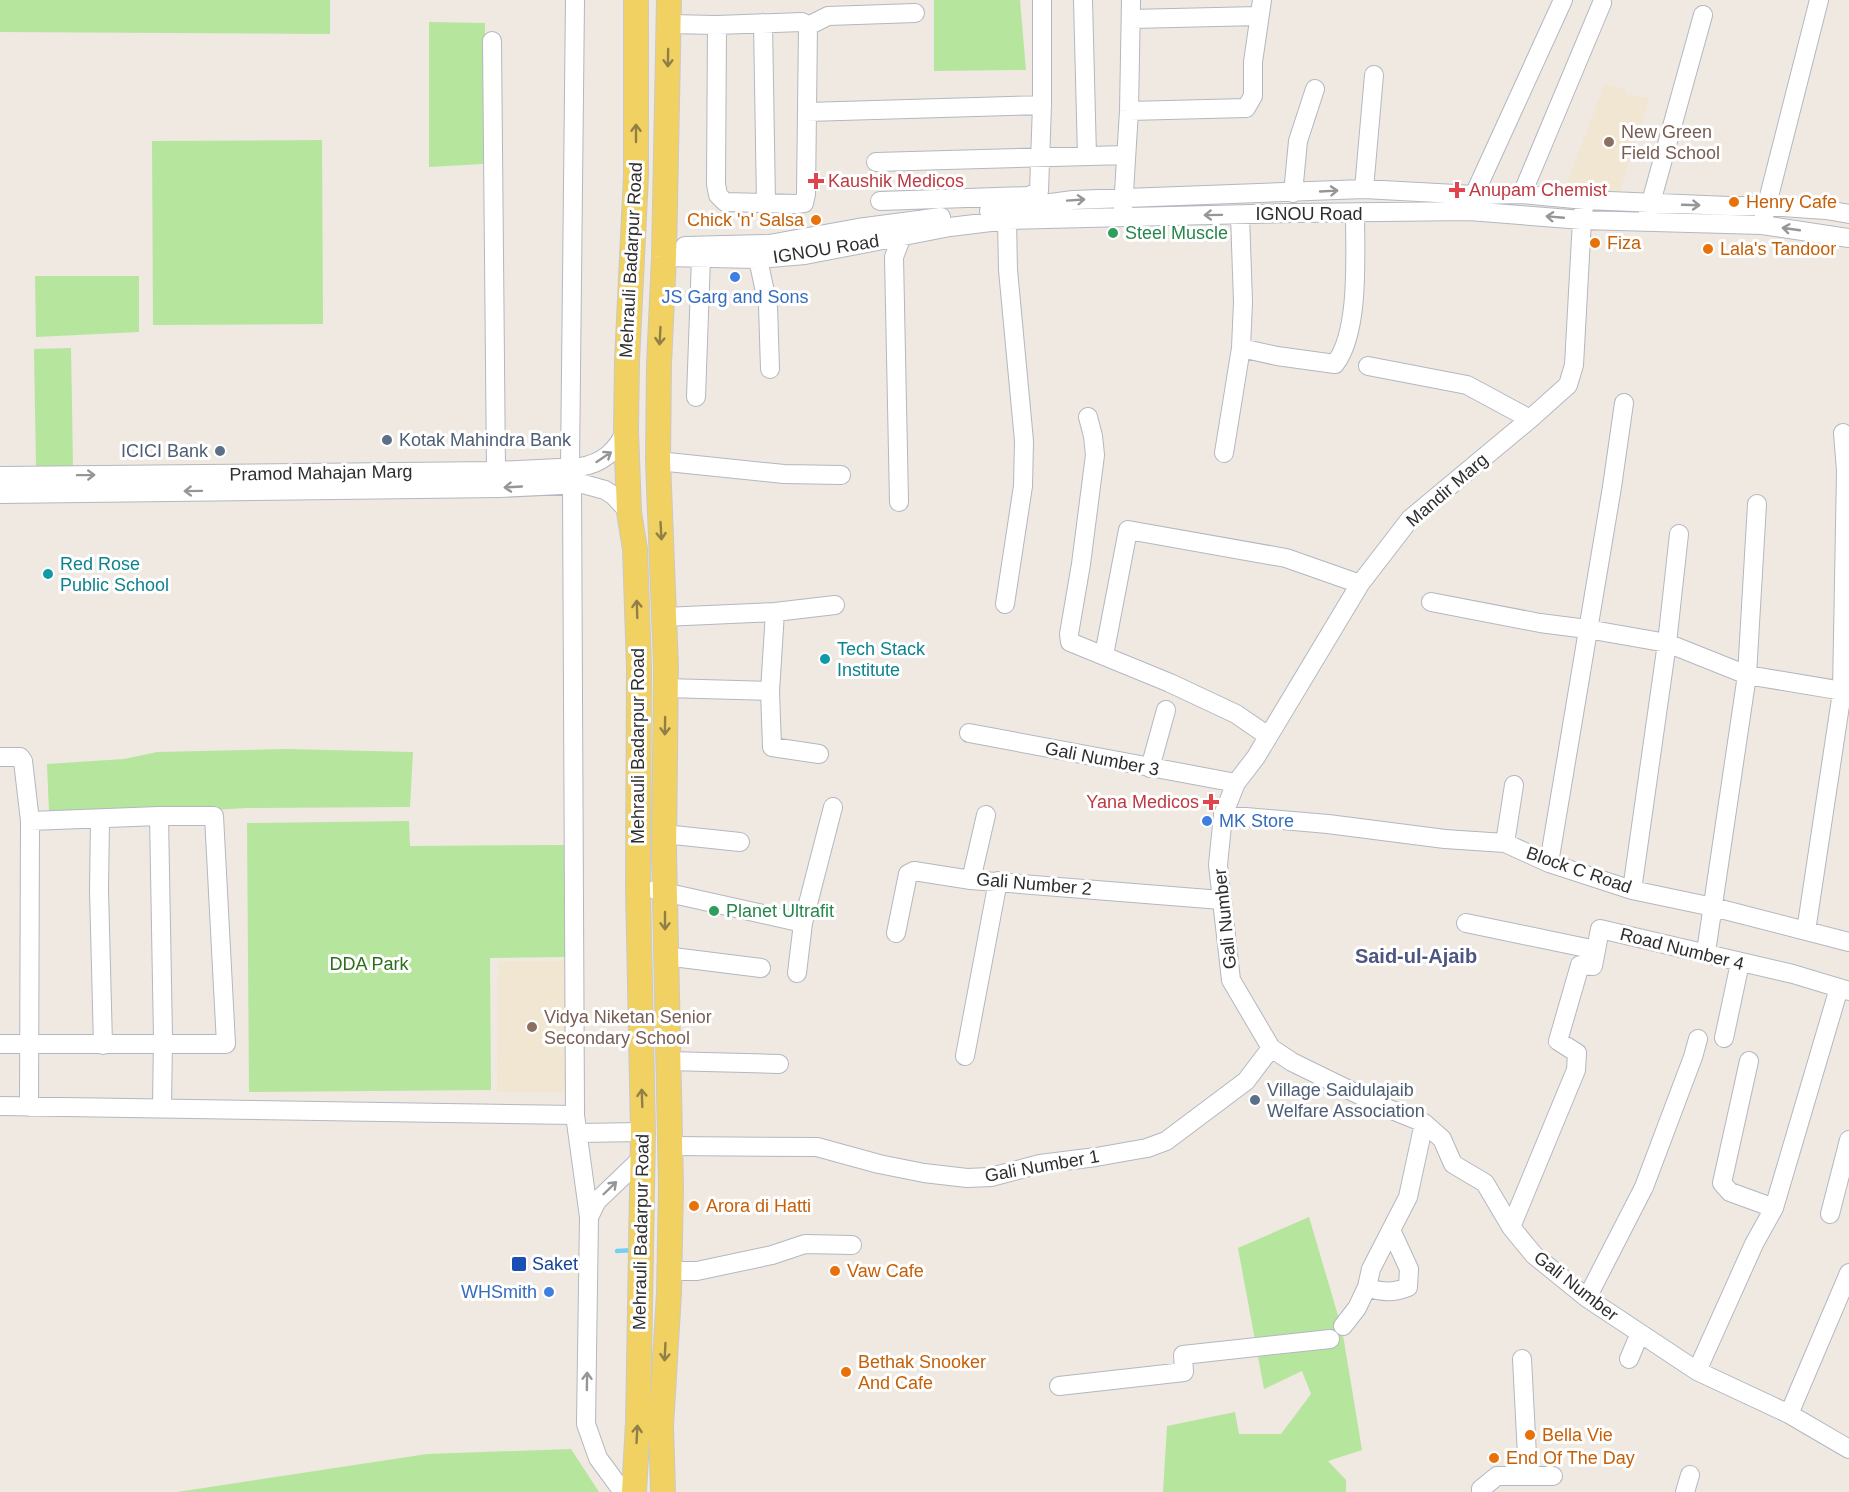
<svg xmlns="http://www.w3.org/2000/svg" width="1849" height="1492" font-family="Arial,sans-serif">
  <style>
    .education { fill: #f0e6d1 }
    .green { fill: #b6e59e }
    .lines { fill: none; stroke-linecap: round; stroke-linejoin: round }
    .stream { stroke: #75cff0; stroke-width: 4.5 }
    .minor-casing { stroke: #b4b7c1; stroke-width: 20 }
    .major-casing { stroke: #c9c9c9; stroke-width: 26 }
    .minor { stroke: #fff; stroke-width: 18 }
    .major { stroke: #f2d163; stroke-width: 24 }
    .oneway { stroke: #908048 }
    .oneway2 { stroke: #969696 }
    .education-dot { fill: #8d6e63; stroke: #fff; stroke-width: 2 }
    .health-dot { fill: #e0444e; stroke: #fff; stroke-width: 2 }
    .food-dot { fill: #e8710a; stroke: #fff; stroke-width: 2 }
    .leisure-dot { fill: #2e9e5b; stroke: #fff; stroke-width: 2 }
    .shop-dot { fill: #3f7fe0; stroke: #fff; stroke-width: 2 }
    .service-dot { fill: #5c6f8a; stroke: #fff; stroke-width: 2 }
    .culture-dot { fill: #0f9aa8; stroke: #fff; stroke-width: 2 }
    .transit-dot { fill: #1a4fb4; stroke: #fff; stroke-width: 2 }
    .labels { text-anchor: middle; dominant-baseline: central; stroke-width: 6; stroke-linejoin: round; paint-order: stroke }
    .education-label { font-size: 18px; fill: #785e54; stroke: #fff; text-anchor: start }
    .health-label { font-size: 18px; fill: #be3a42; stroke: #fff; text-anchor: start }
    .food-label { font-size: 18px; fill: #c56008; stroke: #fff; text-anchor: start }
    .street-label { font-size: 18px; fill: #2e2e2e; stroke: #fff }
    .leisure-label { font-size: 18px; fill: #27864d; stroke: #fff; text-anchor: start }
    .shop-label { font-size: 18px; fill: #366cbe; stroke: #fff }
    .service-label { font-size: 18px; fill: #4e5e75; stroke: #fff; text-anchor: start }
    .culture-label { font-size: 18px; fill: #0d838f; stroke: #fff; text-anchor: start }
    .park-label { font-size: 18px; fill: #2c6e1b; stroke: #fff }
    .transit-label { font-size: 18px; fill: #164399; stroke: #fff; text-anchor: start }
    .neighbourhood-label { font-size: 20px; font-weight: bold; fill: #4d5680; stroke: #fff }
  </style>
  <rect width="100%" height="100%" fill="#efe9e1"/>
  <path class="education" d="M1605,83L1627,91L1626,95L1649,98L1618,197L1593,194L1566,186Z
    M498,961H566V1092H497Z"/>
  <path class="green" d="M0,0H330V34L0,32Z
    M934,0H1020L1026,70L934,71Z
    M429,22L485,23L483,164L429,167Z
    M322,140L323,324L153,325L152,141Z
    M35,276H139V332L36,337Z
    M71,348L73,467L36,468L34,349Z
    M287,749L413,752L410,807L246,808L133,815L49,812L47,764L124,759L157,752Z
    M409,821L410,846L565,845L566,957L490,958L491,1090L249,1092L247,823Z
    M1309,1217L1342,1329L1362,1450L1328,1461L1346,1480V1492H1163L1167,1426L1235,1412L1239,1434H1281L1311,1394L1302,1371L1264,1389L1238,1248Z
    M571,1449L599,1492H177L427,1454Z"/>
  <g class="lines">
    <path class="stream" d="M617,1251L634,1250"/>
    <defs>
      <path id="minor" d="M575,0L570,466L572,484L575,1115L589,1217
        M1083,0L1087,156
        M1131,19L1259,16
        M763,23L766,203
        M668,24L717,25L802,22L808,26
        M717,25L716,184L718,195L725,202L796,204L804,203L806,194L808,26
        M808,26L828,16L915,13
        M492,41L496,471
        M1129,111L1246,108L1253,96V62L1262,0
        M807,112L1042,105
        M876,162L1126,155
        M1364,189L1374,75
        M1293,193L1298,141L1315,89
        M1522,194L1602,3
        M1474,195L1563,0
        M1585,200L1582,220L1574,365L1568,385L1530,419L1410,519L1360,584L1256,757L1236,783L1223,815L1218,865L1231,980L1271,1048L1292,1062L1382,1106L1424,1123L1442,1139L1453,1164L1485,1183L1511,1227L1534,1255L1587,1298L1697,1371L1789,1414L1849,1449
        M880,201L1029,196L1039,191L1042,105V0
        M1123,208L1129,111L1131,0
        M989,211L1073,200L1364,189L1474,195L1522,194L1585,200L1729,206H1766L1826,210L1849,214
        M1648,213L1703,15
        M1764,216L1819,0
        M685,246L769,244L858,228L941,217
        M664,257L758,259L805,255L950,227L1007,220L1294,213L1469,211L1582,220L1762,225L1849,238
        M758,259L768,306L770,369
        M1241,348L1277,356L1335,364C1360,332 1355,254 1355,214
        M1368,366L1467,385L1530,419
        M696,397L701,258
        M1088,417L1093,436L1095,455L1081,564L1069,634L1070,642L1170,683L1236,714L1268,736
        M1224,453L1241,348L1243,302L1240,215
        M658,461L784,474L841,475
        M0,476L496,471L580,467C603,463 617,451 626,430
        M0,494L500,488L583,484L605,490L614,496L629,512
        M899,502L894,257L902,236
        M1431,602L1540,623L1587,629L1667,643L1747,675L1849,692
        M1005,604L1023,486L1024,441L1008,270L1007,220
        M775,612L835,605
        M664,617L775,612L770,691
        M1104,655L1128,530L1286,558L1360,584
        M666,688L770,691L772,747L819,754
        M969,733L1236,783
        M0,757H20L23,761L30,821L29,1107
        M1150,768L1166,710
        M1223,815L1328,824L1445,839L1505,843L1549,863L1632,890L1713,907L1849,942
        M100,819L99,890L103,1045
        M30,821L159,816L163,1038L162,1108
        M664,834L740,842
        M1505,843L1514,785
        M1549,863L1612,487L1624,403
        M971,880L986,815
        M655,890L803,923
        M1632,890L1667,643L1679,534
        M1466,923L1596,950
        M1806,931L1842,692L1846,471L1843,433
        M896,933L908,874L914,871L971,880L1221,900
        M1706,952L1747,675L1757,504
        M665,956L761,968
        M797,973L803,923L833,807
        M1724,1038L1740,963
        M0,1044H226L214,816H159
        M965,1056L998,881
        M668,1061L779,1064
        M1749,1061L1722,1183L1730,1192L1774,1208
        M0,1106L575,1115
        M578,1133L643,1132
        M670,1146L817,1147L879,1164L924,1173L967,1178L991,1177L1040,1164L1096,1157L1147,1148L1166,1141L1246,1081L1271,1048
        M1830,1214L1849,1140
        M1511,1227L1576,1070L1577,1053L1558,1041L1580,965L1593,966L1600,929L1793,974L1849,991
        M669,1271H697L772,1255L805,1244L852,1245
        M1367,1287C1382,1293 1394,1293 1408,1287L1409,1269L1391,1230
        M1587,1298L1644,1187L1693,1057L1698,1039
        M1343,1326L1357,1308L1367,1287L1371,1269L1408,1197L1424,1123
        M1522,1359L1528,1475
        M1629,1359L1640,1333
        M1697,1371L1754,1244L1774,1208L1839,988
        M1059,1386L1184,1372L1183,1355L1330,1339
        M1789,1414L1849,1273
        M623,1492L598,1458L586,1424L589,1217L597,1201L643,1157
        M1481,1492V1489L1497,1476H1553
        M1685,1492L1690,1475"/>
      <path id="major" d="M634,1492L638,1423L643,1132L638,887L639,668L635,549L629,512L626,430L627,361L636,175V0
        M663,1492L661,1426L669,1293L671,1187L664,851L666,667L658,461L659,364L664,257L669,0"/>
    </defs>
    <use href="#minor" class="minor-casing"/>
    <use href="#major" class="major-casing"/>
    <use href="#minor" class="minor"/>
    <use href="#major" class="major"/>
  </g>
  <defs><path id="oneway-shaft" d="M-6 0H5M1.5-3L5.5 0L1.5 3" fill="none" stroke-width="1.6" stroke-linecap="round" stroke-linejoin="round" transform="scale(1.5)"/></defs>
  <g class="oneway">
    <use href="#oneway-shaft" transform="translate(668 58) rotate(91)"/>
    <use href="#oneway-shaft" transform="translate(636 133) rotate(-90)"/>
    <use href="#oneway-shaft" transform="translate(660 336) rotate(93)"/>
    <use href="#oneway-shaft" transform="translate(661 531) rotate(87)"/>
    <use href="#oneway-shaft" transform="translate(637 609) rotate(-92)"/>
    <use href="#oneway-shaft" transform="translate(665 726) rotate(91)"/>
    <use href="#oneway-shaft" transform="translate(665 921) rotate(90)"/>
    <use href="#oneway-shaft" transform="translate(642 1098) rotate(-92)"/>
    <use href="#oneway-shaft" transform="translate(665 1352) rotate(93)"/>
    <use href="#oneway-shaft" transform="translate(637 1434) rotate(-87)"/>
  </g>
  <g class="oneway2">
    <use href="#oneway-shaft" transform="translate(1329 191) rotate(-3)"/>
    <use href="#oneway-shaft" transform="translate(1076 200) rotate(-4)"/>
    <use href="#oneway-shaft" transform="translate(1691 205) rotate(2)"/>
    <use href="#oneway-shaft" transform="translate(1213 215) rotate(179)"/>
    <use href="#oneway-shaft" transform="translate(1555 217) rotate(-175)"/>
    <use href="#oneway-shaft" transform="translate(1791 229) rotate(-172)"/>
    <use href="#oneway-shaft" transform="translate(604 457) rotate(-34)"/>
    <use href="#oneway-shaft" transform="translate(86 475) rotate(-1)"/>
    <use href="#oneway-shaft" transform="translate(513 487) rotate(177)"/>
    <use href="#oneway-shaft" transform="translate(193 491) rotate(179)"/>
    <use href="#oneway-shaft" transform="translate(610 1188) rotate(-44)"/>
    <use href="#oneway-shaft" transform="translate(587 1381) rotate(-89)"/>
  </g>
  <g class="education-dot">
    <circle cx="1609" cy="142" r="6"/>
    <circle cx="532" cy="1027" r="6"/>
  </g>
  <g class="health-dot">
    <path d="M813 172h6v6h6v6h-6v6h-6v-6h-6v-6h6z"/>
    <path d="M1454 181h6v6h6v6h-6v6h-6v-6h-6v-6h6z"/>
    <path d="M1208 793h6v6h6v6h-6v6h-6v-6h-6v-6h6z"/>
  </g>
  <g class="food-dot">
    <circle cx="1734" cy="202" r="6"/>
    <circle cx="816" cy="220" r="6"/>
    <circle cx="1595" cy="243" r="6"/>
    <circle cx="1708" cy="249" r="6"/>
    <circle cx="694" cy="1206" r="6"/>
    <circle cx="835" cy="1271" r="6"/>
    <circle cx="846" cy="1372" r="6"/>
    <circle cx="1530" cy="1435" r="6"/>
    <circle cx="1494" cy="1458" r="6"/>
  </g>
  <g class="leisure-dot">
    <circle cx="1113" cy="233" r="6"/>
    <circle cx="714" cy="911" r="6"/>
  </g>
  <g class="shop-dot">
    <circle cx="735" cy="277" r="6"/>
    <circle cx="1207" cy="821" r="6"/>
    <circle cx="549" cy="1292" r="6"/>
  </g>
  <g class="service-dot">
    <circle cx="387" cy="440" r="6"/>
    <circle cx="220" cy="451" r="6"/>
    <circle cx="1255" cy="1100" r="6"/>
  </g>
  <g class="culture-dot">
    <circle cx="48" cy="574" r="6"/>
    <circle cx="825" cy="659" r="6"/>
  </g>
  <rect class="transit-dot" x="511" y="1256" width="16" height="16" rx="3"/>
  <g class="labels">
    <g class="education-label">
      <text x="1621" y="132">New Green<tspan x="1621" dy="21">Field School</tspan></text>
      <text x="544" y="1017">Vidya Niketan Senior<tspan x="544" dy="21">Secondary School</tspan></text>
    </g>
    <g class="health-label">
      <text x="828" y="181">Kaushik Medicos</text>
      <text x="1469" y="190">Anupam Chemist</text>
      <text x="1199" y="802" text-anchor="end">Yana Medicos</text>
    </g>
    <g class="food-label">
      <text x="1746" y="202">Henry Cafe</text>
      <text x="804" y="220" text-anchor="end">Chick 'n' Salsa</text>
      <text x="1607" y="243">Fiza</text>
      <text x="1720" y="249">Lala's Tandoor</text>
      <text x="706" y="1206">Arora di Hatti</text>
      <text x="847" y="1271">Vaw Cafe</text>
      <text x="858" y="1362">Bethak Snooker<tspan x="858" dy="21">And Cafe</tspan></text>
      <text x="1542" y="1435">Bella Vie</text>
      <text x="1506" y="1458">End Of The Day</text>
    </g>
    <g class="street-label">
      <text x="1309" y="214">IGNOU Road</text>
      <text transform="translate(826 249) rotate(-9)">IGNOU Road</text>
      <text transform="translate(631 260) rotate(-87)">Mehrauli Badarpur Road</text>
      <text transform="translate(321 473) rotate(-1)">Pramod Mahajan Marg</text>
      <text transform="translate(1447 490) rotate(-41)">Mandir Marg</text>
      <text transform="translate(638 746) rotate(-90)">Mehrauli Badarpur Road</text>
      <text transform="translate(1102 759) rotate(11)">Gali Number 3</text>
      <text transform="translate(1579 870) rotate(19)">Block C Road</text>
      <text transform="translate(1034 884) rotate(5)">Gali Number 2</text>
      <text transform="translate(1225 919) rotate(-96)">Gali Number</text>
      <text transform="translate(1682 949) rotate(14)">Road Number 4</text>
      <text transform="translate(1042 1166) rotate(-10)">Gali Number 1</text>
      <text transform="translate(641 1232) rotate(-89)">Mehrauli Badarpur Road</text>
      <text transform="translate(1576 1286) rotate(38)">Gali Number</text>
    </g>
    <g class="leisure-label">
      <text x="1125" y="233">Steel Muscle</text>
      <text x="726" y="911">Planet Ultrafit</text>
    </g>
    <g class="shop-label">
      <text x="735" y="297">JS Garg and Sons</text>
      <text x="1219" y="821" text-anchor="start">MK Store</text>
      <text x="537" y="1292" text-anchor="end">WHSmith</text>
    </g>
    <g class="service-label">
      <text x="399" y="440">Kotak Mahindra Bank</text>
      <text x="208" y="451" text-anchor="end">ICICI Bank</text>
      <text x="1267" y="1090">Village Saidulajaib<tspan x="1267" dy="21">Welfare Association</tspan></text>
    </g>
    <g class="culture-label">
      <text x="60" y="564">Red Rose<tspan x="60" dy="21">Public School</tspan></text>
      <text x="837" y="649">Tech Stack<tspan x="837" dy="21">Institute</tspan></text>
    </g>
    <g class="park-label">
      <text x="369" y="964">DDA Park</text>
    </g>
    <g class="transit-label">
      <text x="532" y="1264">Saket</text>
    </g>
    <g class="neighbourhood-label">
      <text x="1416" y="956">Said-ul-Ajaib</text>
    </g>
  </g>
</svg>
